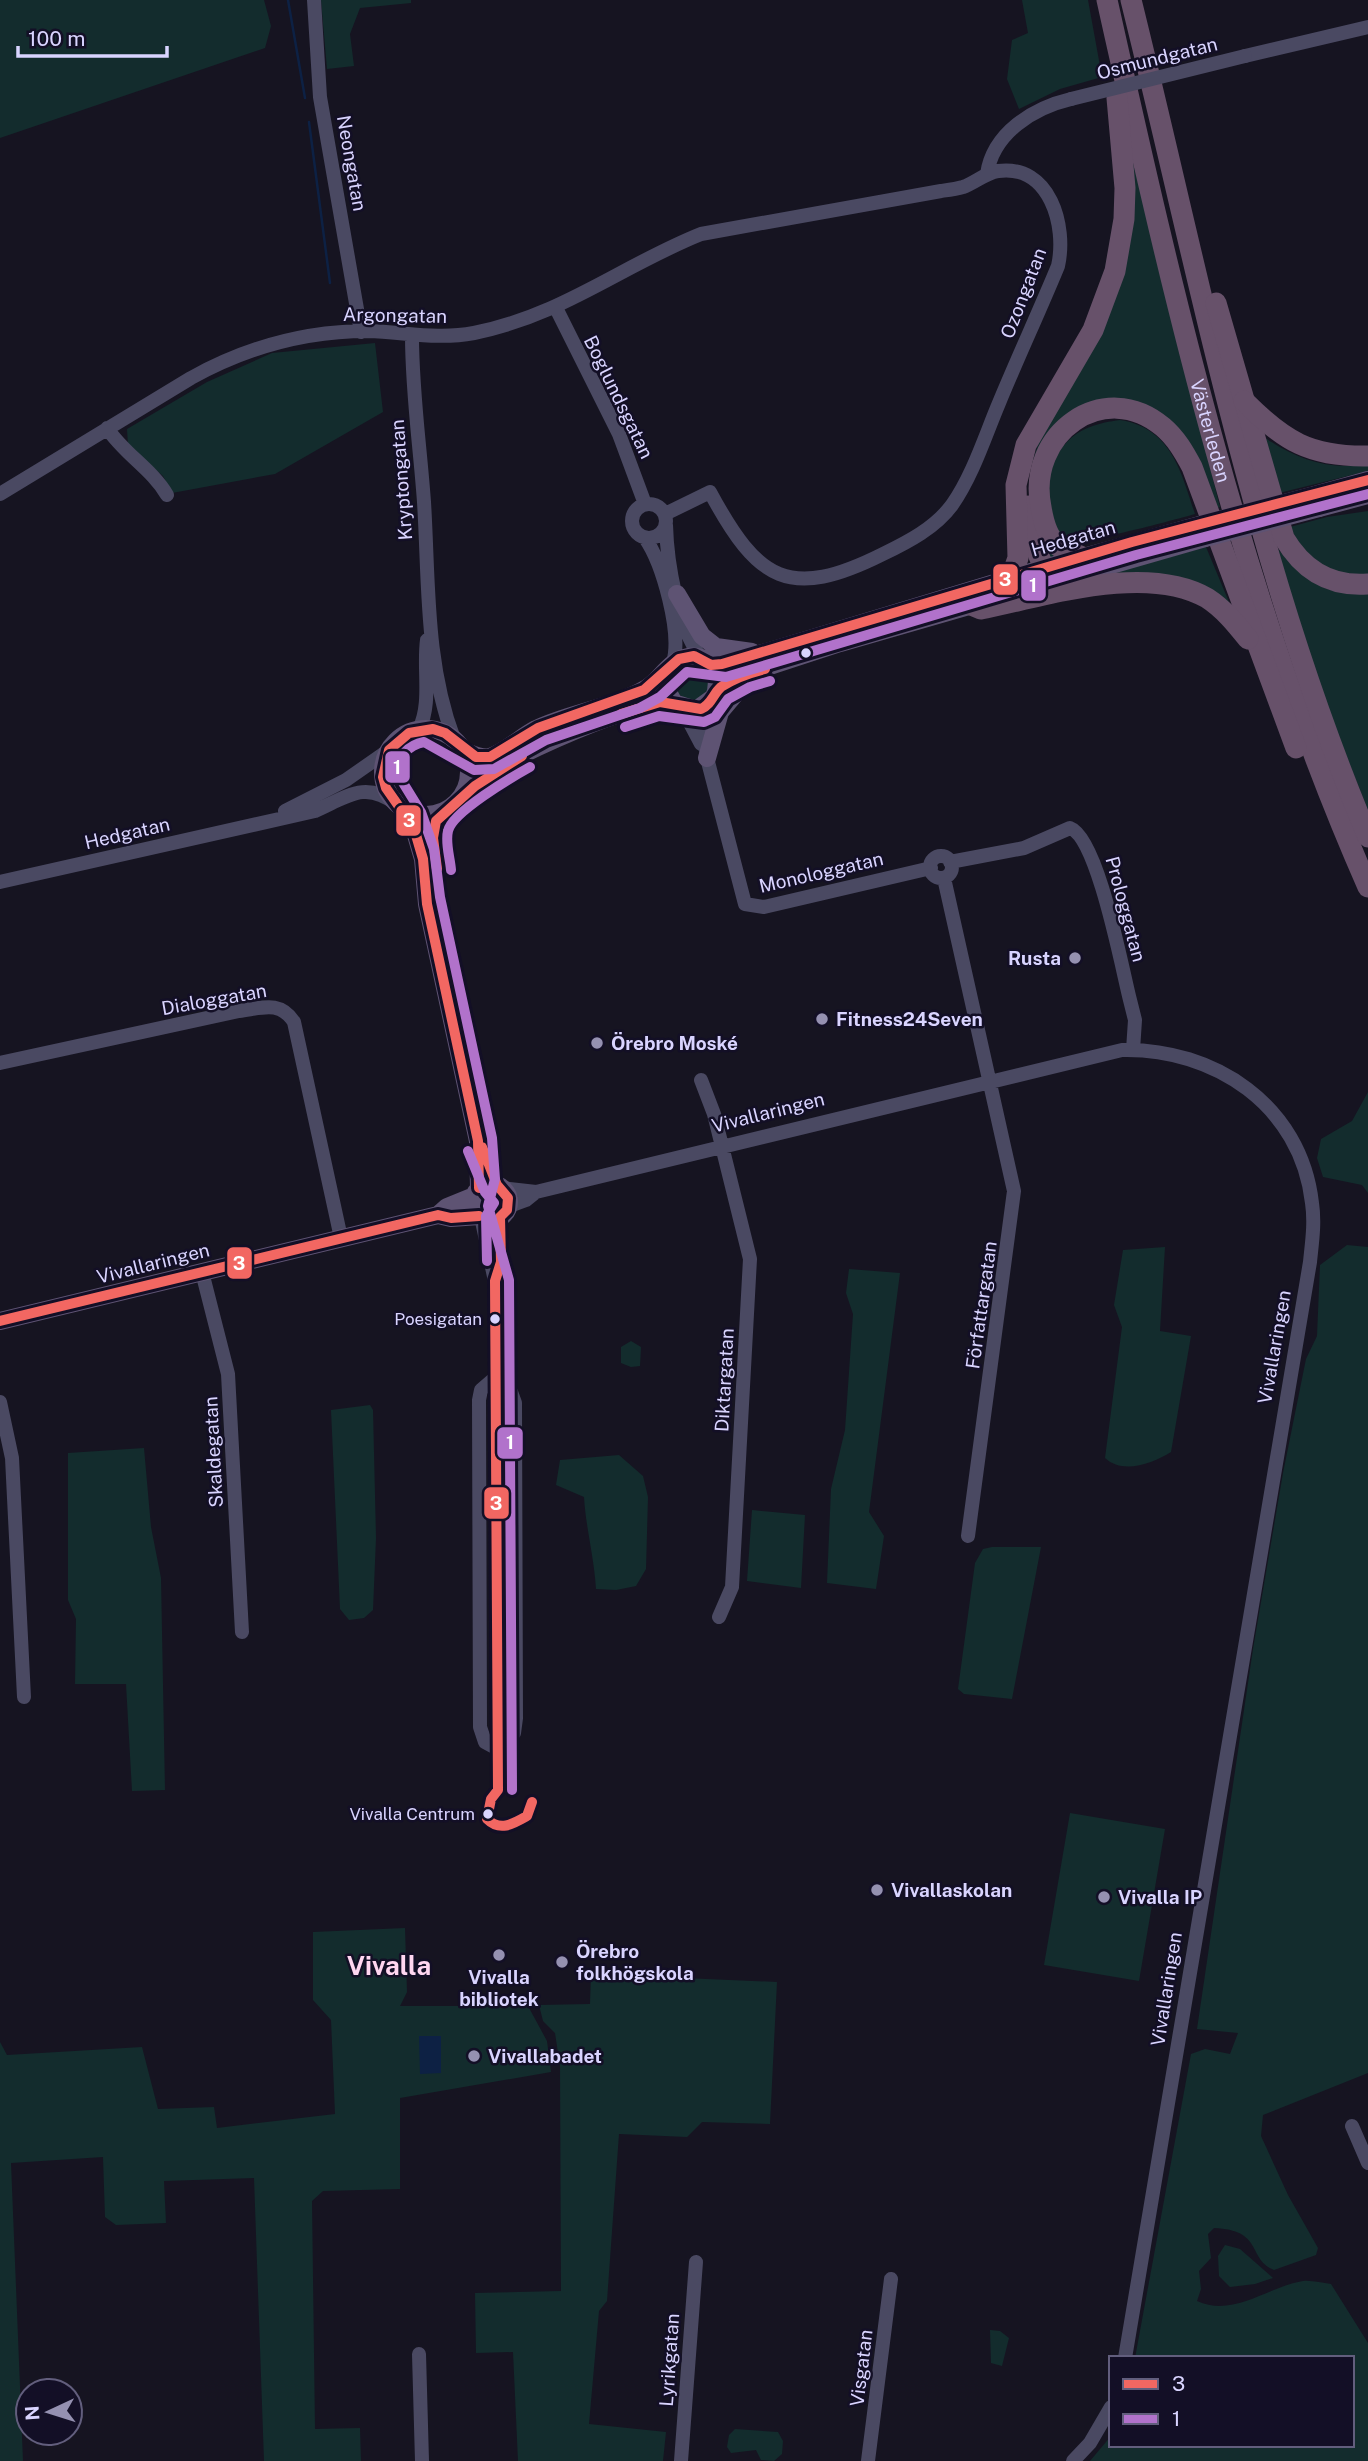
<svg xmlns="http://www.w3.org/2000/svg" width="1368" height="2461" font-family="'Public Sans',sans-serif">
  <style>
    .green { fill: #132c2d }
    .water { fill: #0d2144 }
    .lines { fill: none; stroke-linecap: round; stroke-linejoin: round }
    .stream { stroke: #0d2144; stroke-width: 2.5 }
    .minor { stroke: #4a4962; stroke-width: 14 }
    .major { stroke: #5e5373; stroke-width: 18 }
    .highway { stroke: #67516a; stroke-width: 21 }
    .minor-bridge { stroke: #4a4962; stroke-width: 14 }
    .major-bridge { stroke: #5e5373; stroke-width: 18 }
    .bus-1-casing { stroke: #130f26; stroke-width: 16 }
    .bus-2-casing { stroke: #130f26; stroke-width: 16 }
    .bus-1 { stroke: #f26762; stroke-width: 10 }
    .bus-2 { stroke: #b172cb; stroke-width: 10 }
    .bus-dot { fill: #d9d4ff; stroke: #130f26; stroke-width: 2.5 }
    .poi-dot { fill: #9591b1; stroke: #130f26; stroke-width: 2.5 }
    .labels { text-anchor: middle; dominant-baseline: central; stroke-width: 5; stroke-linejoin: round; paint-order: stroke }
    .bus-label { font-size: 17px; fill: #d9d4ff; stroke: #130f26; text-anchor: end }
    .street-label { font-size: 19px; fill: #d9d4ff; stroke: #130f26 }
    .poi-label { font-size: 19px; font-weight: bold; fill: #d9d4ff; stroke: #130f26; text-anchor: start }
    .district-label { font-size: 26px; font-weight: bold; fill: #ffd6f0; stroke: #130f26 }
    .line-badge { stroke: #130f26; stroke-width: 2.5 }
    .badge-label { font-size: 19px; text-anchor: middle; font-weight: bold; fill: #fff }
  </style>
  <rect width="100%" height="100%" fill="#161421"/>
  <path class="green" d="M0,0H264L271,26L265,48L0,138Z
    M321,0H411V3L360,8L350,34L354,66L327,69Z
    M1022,0H1088L1102,77L1060,89L1019,109L1007,79L1012,40L1028,33Z
    M1128,142L1220,507L1212,510L1191,449L1118,400L1039,457L1059,555L1045,559L1030,503L1032,464L1038,444L1091,345Z
    M375,343L383,412L275,474L172,493L163,476L128,445L127,429L207,382L272,353Z
    M1120,420C1171,428 1181,471 1195,514C1173,520 1085,545 1068,539C1049,533 1045,493 1048,476C1051,465 1058,451 1066,443C1081,427 1099,423 1120,420Z
    M1264,437C1295,459 1329,471 1368,464V471L1275,494Z
    M1368,511V576L1322,570L1286,528L1327,517Z
    M1272,541C1297,574 1323,600 1368,591V810L1329,714Z
    M1206,547L1234,614L1193,587L1038,594Z
    M675 683a17 17 0 1 1 34 0a17 17 0 1 1-34 0Z
    M1368,1092V1193L1362,1185L1323,1177L1317,1158L1321,1139L1352,1121Z
    M1347,1245L1368,1247V2073L1263,2115L1261,2136L1288,2195L1318,2248L1316,2255L1274,2270C1247,2259 1264,2230 1214,2228L1208,2234L1211,2258L1199,2271L1201,2289L1197,2301C1234,2318 1269,2286 1303,2281C1311,2280 1322,2283 1331,2284L1368,2343V2461H1090L1111,2436V2445H1352V2358H1135L1191,2054L1205,2049L1230,2054L1238,2033L1197,2029L1253,1649L1283,1473L1306,1359L1317,1336L1320,1265Z
    M1165,1247L1160,1331L1191,1336L1171,1452C1153,1463 1123,1475 1105,1458L1122,1327L1114,1305L1123,1250Z
    M849,1269L900,1273L869,1512L884,1536L876,1589L827,1583L831,1489L845,1430L853,1314L846,1293Z
    M631,1341L641,1347L640,1366L631,1367L621,1363V1347Z
    M370,1405L373,1410L376,1538L373,1610L364,1618L349,1620L340,1609L331,1410Z
    M144,1448L151,1527L161,1578L165,1790L132,1791L126,1684H75L76,1619L68,1600V1453Z
    M619,1455L643,1476L648,1497L646,1569L636,1586L616,1590L596,1589C594,1556 586,1529 584,1497L556,1485L560,1460Z
    M752,1510L805,1515L801,1588L747,1581Z
    M992,1547H1041L1012,1699L964,1694L958,1689L975,1563L983,1549Z
    M1070,1813L1165,1829L1139,1981L1044,1965Z
    M405,1928L407,1992L400,2006H528L547,2041L551,2072L400,2098V2189L323,2191L312,2201L315,2429L360,2428L361,2461H264L254,2178L164,2181L166,2223L116,2225L105,2217L103,2157L11,2163L23,2461H0V2042L7,2055L142,2047L158,2109L214,2107L217,2128L335,2114L331,2020L313,2000V1932Z
    M591,1974L777,1982L770,2124L702,2122L687,2137L619,2134L607,2301L599,2311L589,2424L666,2432L663,2461H518L513,2352L476,2353L475,2293L561,2291L560,2066L555,2033L543,2021L539,2005L590,2004Z
    M1225,2245L1240,2249L1273,2278L1255,2284L1230,2287L1219,2276L1218,2256Z
    M990,2330L1000,2331L1009,2338L1002,2366L991,2363Z
    M735,2429L778,2432L783,2441L782,2454L774,2461L761,2460L756,2450L731,2453L727,2447L729,2435Z"/>
  <path class="water" d="M419,2036H441V2073L420,2074Z"/>
  <g class="lines">
    <path class="stream" d="M288,0L305,98
      M309,122L330,283"/>
    <path class="minor" d="M314,0L320,97L361,332
      M1245,56L1368,27
      M987,174C993,133 1033,108 1071,99
      M556,308L619,434L645,504
      M412,336C412,392 420,446 424,502C429,582 425,662 454,739
      M107,428C124,454 152,469 167,495
      M0,494L191,378C245,348 305,331 368,331C405,332 437,340 474,333C563,315 621,266 701,234L941,191C948,190 956,189 963,187C975,183 985,173 998,171C1050,164 1067,226 1058,266C1039,312 1018,357 999,403C985,436 973,475 952,505C935,528 908,542 883,554C789,601 758,581 710,492L665,514
      M632 521a17 17 0 1 1 34 0a17 17 0 1 1-34 0Z
      M666,525C667,564 678,627 701,658
      M645,538C663,564 682,633 673,663
      M708,704L704,727L707,758L745,904L764,907L931,868
      M682,708L701,744
      M419,729C432,703 423,669 427,640
      M285,811L346,780L389,750
      M930 867a11 11 0 1 1 22 0a11 11 0 1 1-22 0Z
      M950,862L1024,848L1070,828C1098,838 1122,969 1130,1000L1135,1020L1133,1050
      M944,878L1014,1191L968,1536
      M0,882L315,811C347,797 365,780 396,804
      M0,1063L239,1011C262,1008 280,1000 294,1022L341,1238
      M701,1080L714,1114L750,1259L732,1587L719,1617
      M502,1188L536,1192
      M507,1207L526,1200L536,1192L1122,1050C1214,1048 1301,1105 1312,1203C1315,1223 1312,1242 1310,1262L1125,2358
      M481,1217L495,1281
      M202,1272L228,1374L242,1632
      M496,1377L511,1392L515,1403L516,1718L514,1733L498,1749L485,1742L480,1727L479,1400L481,1390Z
      M0,1402L12,1458L24,1697
      M498,1790L495,1281L501,1262L500,1217
      M1352,2126L1368,2163
      M419,2354L422,2461
      M681,2461L696,2262
      M868,2461L891,2279
      M1073,2461L1090,2443L1111,2407"/>
    <path class="major" d="M1315,495L1368,480
      M1319,508L1368,495
      M677,594L702,636L716,647L752,652
      M711,665L763,653L1044,568L1200,525
      M718,689L745,674L840,643L1205,538
      M383 772a43 43 0 1 1 86 0a43 43 0 1 1-86 0Z
      M464,751C472,754 481,759 490,757C505,752 521,737 536,729C571,712 613,708 647,688C660,680 669,662 684,658C709,650 723,676 714,697L696,710L674,703L665,687L669,669
      M707,758L720,712L747,680
      M463,796C479,783 494,769 511,760C545,743 639,699 674,703
      M402,808L414,828L423,859L427,904L478,1141L479,1188
      M436,901L434,834L440,814
      M473 1202a18 18 0 1 1 36 0a18 18 0 1 1-36 0Z
      M438,1215L447,1207L474,1196
      M0,1321L438,1215L451,1218L479,1216"/>
    <g class="highway">
      <path id="s1" d="M1107,0C1174,301 1243,604 1368,887"/>
      <path d="M1131,0C1201,282 1254,568 1368,837"/>
      <path d="M1216,303L1284,538C1303,570 1330,587 1368,584"/>
      <path d="M1244,401C1284,441 1310,457 1368,456"/>
      <path d="M1028,506L1036,549L1044,568"/>
      <path d="M1082,557C1075,553 1064,551 1058,546C1047,537 1043,520 1041,507C1026,434 1104,377 1163,427C1176,438 1184,452 1192,467L1296,748"/>
      <path d="M1011,578L1018,558L1016,485L1026,445L1093,330L1115,271L1124,219L1125,188L1117,98"/>
      <path d="M969,604L981,609C1046,596 1146,563 1207,598C1224,609 1236,624 1248,639"/>
    </g>
    <path class="minor-bridge" d="M1071,99L1245,56"/>
    <path class="major-bridge" d="M1200,525L1315,495
      M1205,538L1319,508"/>
    <defs>
      <path id="bus-1" d="M621,714L660,702L701,709C712,704 713,694 721,687C734,678 749,673 765,669
        M437,869L433,838L436,821L475,786L522,756
        M482,1147L497,1185L508,1198L507,1210L500,1217
        M479,1188L478,1141L427,904L423,859L414,828L386,788L383,777L389,750L409,733L433,729L445,733L476,757H490L538,728L644,690L679,659L694,656L711,665L722,664L1132,542L1368,480
        M0,1321L438,1215L451,1218L479,1216
        M498,1790L495,1281L501,1262L500,1217
        M498,1790L491,1799L487,1819C500,1832 513,1824 527,1816L532,1802"/>
      <path id="bus-2" d="M625,727L659,716L704,722L715,717L728,699L750,687L770,681
        M451,870C450,857 445,843 448,831C452,812 512,777 530,767
        M468,1151L485,1192L494,1203L486,1216L487,1261
        M512,1790L509,1280L488,1206L495,1179L492,1138L440,897L434,849L421,812L397,773C396,757 409,745 424,742L474,770L494,769L546,740L640,708L660,697L687,672L726,677L1136,555L1368,494"/>
    </defs>
    <use href="#bus-1" class="bus-1-casing"/>
    <use href="#bus-2" class="bus-2-casing"/>
    <use href="#bus-1" class="bus-1"/>
    <use href="#bus-2" class="bus-2"/>
  </g>
  <g class="bus-dot">
    <circle cx="806" cy="653" r="6"/>
    <circle cx="495" cy="1319" r="6"/>
    <circle cx="488" cy="1814" r="6"/>
  </g>
  <g class="poi-dot">
    <circle cx="1075" cy="958" r="7"/>
    <circle cx="822" cy="1019" r="7"/>
    <circle cx="597" cy="1043" r="7"/>
    <circle cx="877" cy="1890" r="7"/>
    <circle cx="1104" cy="1897" r="7"/>
    <circle cx="499" cy="1955" r="7"/>
    <circle cx="562" cy="1962" r="7"/>
    <circle cx="474" cy="2056" r="7"/>
  </g>
  <g class="labels">
    <g class="bus-label">
      <text x="482" y="1319">Poesigatan</text>
      <text x="475" y="1814">Vivalla Centrum</text>
    </g>
    <g class="street-label">
      <text transform="translate(1157 58) rotate(-14)">Osmundgatan</text>
      <text transform="translate(352 163) rotate(80)">Neongatan</text>
      <text transform="translate(1023 293) rotate(-69)">Ozongatan</text>
      <text transform="translate(395 315) rotate(1)">Argongatan</text>
      <text transform="translate(619 397) rotate(64)">Boglundsgatan</text>
      <text stroke="none"><textPath href="#s1" startOffset="443">Västerleden</textPath></text>
      <text transform="translate(401 480) rotate(-94)">Kryptongatan</text>
      <text transform="translate(1073 538) rotate(-16)">Hedgatan</text>
      <text transform="translate(127 833) rotate(-13)">Hedgatan</text>
      <text transform="translate(821 872) rotate(-13)">Monologgatan</text>
      <text transform="translate(1126 909) rotate(75)">Prologgatan</text>
      <text transform="translate(214 999) rotate(-10)">Dialoggatan</text>
      <text transform="translate(768 1112) rotate(-14)">Vivallaringen</text>
      <text transform="translate(153 1263) rotate(-14)">Vivallaringen</text>
      <text transform="translate(981 1305) rotate(-82)">Författargatan</text>
      <text transform="translate(1274 1347) rotate(-80)">Vivallaringen</text>
      <text transform="translate(724 1380) rotate(-87)">Diktargatan</text>
      <text transform="translate(213 1452) rotate(-93)">Skaldegatan</text>
      <text transform="translate(1166 1989) rotate(-81)">Vivallaringen</text>
      <text transform="translate(669 2360) rotate(-86)">Lyrikgatan</text>
      <text transform="translate(861 2368) rotate(-83)">Visgatan</text>
    </g>
    <g class="poi-label">
      <text x="1061" y="958" text-anchor="end">Rusta</text>
      <text x="836" y="1019">Fitness24Seven</text>
      <text x="611" y="1043">Örebro Moské</text>
      <text x="891" y="1890">Vivallaskolan</text>
      <text x="1118" y="1897">Vivalla IP</text>
      <text x="576" y="1951">Örebro<tspan x="576" dy="22">folkhögskola</tspan></text>
      <text x="499" y="1977" text-anchor="middle">Vivalla<tspan x="499" dy="22">bibliotek</tspan></text>
      <text x="488" y="2056">Vivallabadet</text>
    </g>
    <g class="district-label">
      <text x="389" y="1965">Vivalla</text>
    </g>
  </g>
  <g class="line-badge">
    <rect x="992" y="563" width="27" height="33" rx="7" fill="#f26762"/>
    <rect x="1020" y="569" width="27" height="33" rx="7" fill="#b172cb"/>
    <rect x="384" y="750" width="27" height="34" rx="7" fill="#b172cb"/>
    <rect x="395" y="804" width="27" height="33" rx="7" fill="#f26762"/>
    <rect x="226" y="1246" width="27" height="34" rx="7" fill="#f26762"/>
    <rect x="496" y="1426" width="28" height="34" rx="7" fill="#b172cb"/>
    <rect x="483" y="1486" width="27" height="34" rx="7" fill="#f26762"/>
  </g>
  <g class="badge-label">
    <text x="1005" y="586">3</text>
    <text x="1033" y="592">1</text>
    <text x="397" y="774">1</text>
    <text x="409" y="827">3</text>
    <text x="239" y="1270">3</text>
    <text x="510" y="1449">1</text>
    <text x="496" y="1510">3</text>
  </g>
  <rect x="1109" y="2356" width="245" height="91" fill="#130f26" stroke="#625e7d" stroke-width="2"/>
  <rect x="1123" y="2379" width="35" height="10" fill="#f26762" stroke="#625e7d" stroke-width="2"/>
  <text x="1172" y="2391" font-size="21" fill="#d9d4ff">3</text>
  <rect x="1123" y="2414" width="35" height="10" fill="#b172cb" stroke="#625e7d" stroke-width="2"/>
  <text x="1172" y="2426" font-size="21" fill="#d9d4ff">1</text>
  <g transform="translate(49 2412) rotate(266)"><circle r="33" fill="#130f26" stroke="#625e7d" stroke-width="2"/>
  <path d="M0-5L12 26L0 18L-12 26Z" fill="#9591b1"/>
  <text y="-10" font-size="19" font-weight="bold" text-anchor="middle" fill="#d9d4ff">N</text>
  </g>
  <path d="M18 46v10h149v-10" fill="none" stroke="#d9d4ff" stroke-width="3.5"/>
  <text x="28" y="46" font-size="21" fill="#d9d4ff" stroke="#130f26" stroke-width="5" paint-order="stroke">100 m</text>
</svg>
